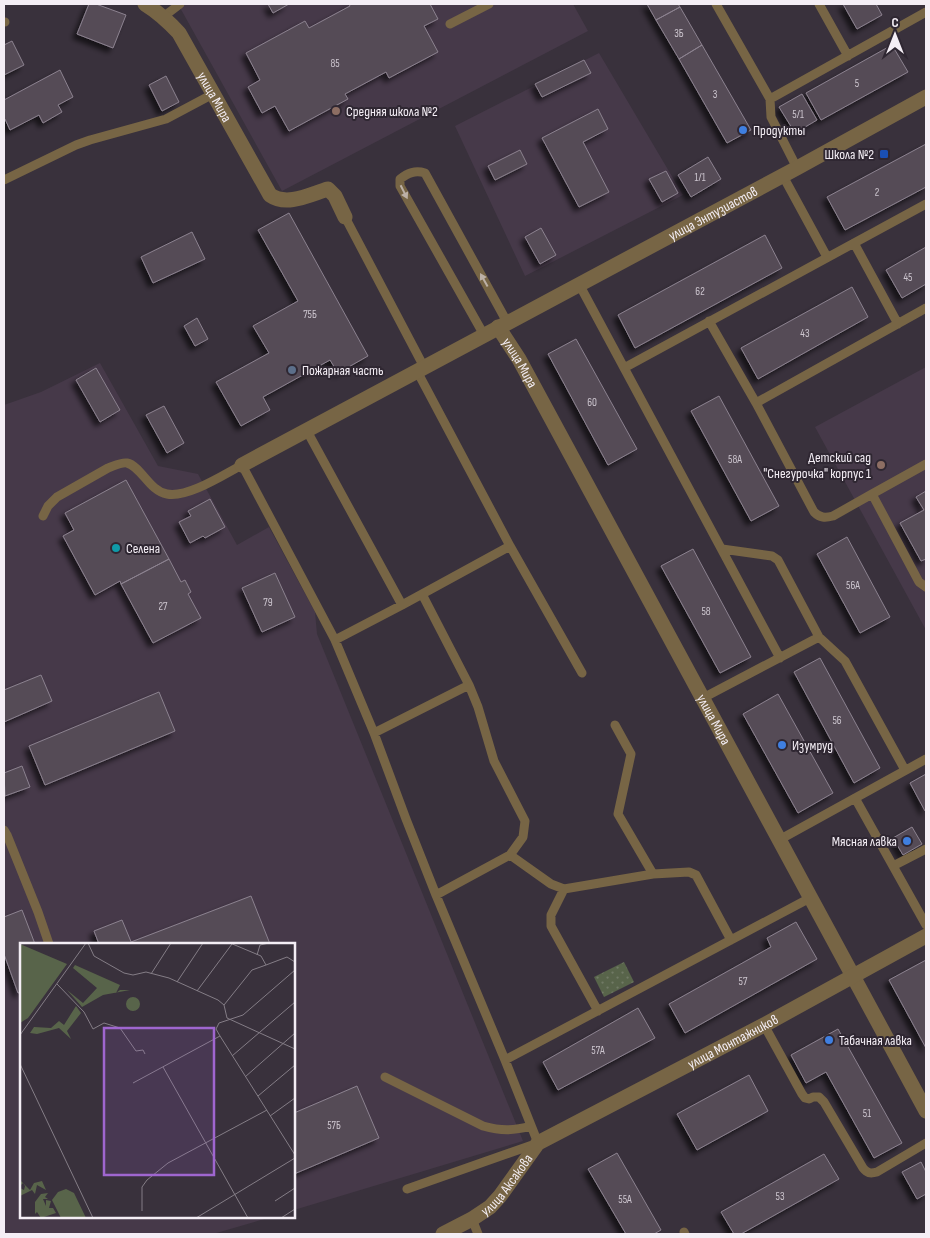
<svg xmlns="http://www.w3.org/2000/svg" width="930" height="1238" font-family="'Sofia Sans Condensed',sans-serif">
  <style>
    .built { fill: #463949 }
    .park { fill: url(#park-dots) }
    .building { fill: #544b57; stroke: #8c828f; filter: url(#shadow) }
    .lines { fill: none; stroke-linecap: round; stroke-linejoin: round }
    .lane { stroke: #776545; stroke-width: 9 }
    .street { stroke: #776545; stroke-width: 15 }
    .oneway { fill: #bcb0a6 }
    .education-dot { fill: #8d6e63; stroke: #2f2732; stroke-width: 2 }
    .shop-dot { fill: #3f7fe0; stroke: #2f2732; stroke-width: 2 }
    .transit-dot { fill: #1a4fb4; stroke: #2f2732; stroke-width: 2 }
    .service-dot { fill: #5c6f8a; stroke: #2f2732; stroke-width: 2 }
    .culture-dot { fill: #0f9aa8; stroke: #2f2732; stroke-width: 2 }
    .labels { text-anchor: middle; dominant-baseline: central; stroke-width: 4; stroke-linejoin: round; paint-order: stroke }
    .number-label { font-size: 11px; fill: #ccc5ce }
    .street-label { font-size: 14px; fill: #f4eef5; stroke: #2f2732 }
    .poi-label { font-size: 14px; fill: #f4eef5; stroke: #2f2732; text-anchor: start }
    .inset-road { fill: none; stroke: #847d86; stroke-width: 1 }
    .view { fill: #9f66cf; fill-opacity: 0.15; stroke: #9f66cf; stroke-width: 2.5 }
    .inset-edge { fill: none; stroke: #f4eef5; stroke-width: 2.5 }
  </style>
  <defs>
    <pattern id="park-dots" width="8" height="8" patternUnits="userSpaceOnUse" patternTransform="scale(1.25)"><rect width="8" height="8" fill="#58644a"/><path d="M2 2h.1M6 6h.1" fill="none" stroke="#717a65" stroke-width="1.8" stroke-linecap="round"/></pattern>
    <filter id="shadow"><feDropShadow dx="-4.5" dy="4.5" stdDeviation="2.5" flood-color="#0009"/></filter>
  </defs>
  <rect width="100%" height="100%" fill="#39313c"/>
  <path class="built" d="M178,4H573L588,31L282,191Z
    M599,53L683,195L525,276L455,126Z
    M100,363L158,466L198,474L237,545L269,527L315,612L317,634L523,1141L294,1210V944H21V1217H271L213,1234H4V405L41,392Z
    M926,367V630L815,427Z"/>
  <path class="park" d="M624,962L634,982L604,997L594,977Z"/>
  <path class="building" d="M89,4H96L126,15L113,48L77,34Z
    M268,4H289L273,13Z
    M349,4H430L438,19L424,26L438,52L389,78L386,72L345,94L348,99L289,131L275,106L262,113L248,87L260,80L246,53L305,21L309,28L350,6Z
    M647,4H678L680,7L656,20Z
    M843,4H876L882,15L857,29Z
    M680,7L702,45L679,59L656,20Z
    M12,41L24,65L4,75V45Z
    M702,45L751,130L727,143L679,59Z
    M892,45L908,72L821,120L806,93Z
    M584,60L591,73L542,97L535,84Z
    M60,70L73,97L58,105L62,112L43,123L39,115L10,130L5,119L4,120V100Z
    M166,76L179,102L162,111L149,85Z
    M802,94L817,120L795,133L779,107Z
    M598,109L608,129L583,142L609,192L579,207L542,138Z
    M926,144V187L845,230L827,197Z
    M520,150L527,164L495,180L488,166Z
    M708,157L721,179L691,197L678,175Z
    M666,171L678,193L662,202L649,179Z
    M289,213L368,356L338,373L330,360L263,397L270,410L241,426L216,382L269,353L253,326L298,301L258,230Z
    M541,228L556,255L540,264L525,237Z
    M192,232L205,259L153,283L141,257Z
    M765,235L782,268L635,348L618,315Z
    M926,247V284L902,298L886,270Z
    M852,287L868,317L758,379L741,348Z
    M197,318L208,339L195,346L184,326Z
    M576,339L637,449L608,465L548,354Z
    M96,368L120,410L100,422L76,380Z
    M719,396L779,506L751,521L691,411Z
    M164,406L184,443L167,453L146,415Z
    M126,480L169,559L121,584L120,581L95,595L63,536L74,530L65,513Z
    M926,491V559L921,561L900,523L924,510L916,497Z
    M210,499L225,527L205,538L203,536L190,543L179,522L191,516L188,511Z
    M847,537L890,617L860,633L817,554Z
    M693,549L751,657L720,673L661,566Z
    M169,559L181,582L185,580L191,592L188,594L201,618L153,643L121,584Z
    M275,573L295,617L262,632L242,588Z
    M820,658L880,768L854,783L794,672Z
    M41,675L52,701L4,722V690Z
    M159,692L175,731L45,785L29,746Z
    M778,694L833,793L798,813L743,714Z
    M22,766L30,787L5,796L4,773Z
    M926,774V810L925,811L910,783Z
    M912,827L922,844L903,855L893,838Z
    M251,896L270,944H132L131,942Z
    M22,910L35,944H21V992L18,993L4,954V917Z
    M122,920L132,944H99L94,931Z
    M796,922L817,959L685,1033L669,1004L771,947L767,938Z
    M926,960V1048L889,980Z
    M638,1008L655,1038L558,1090L543,1062Z
    M838,1029L902,1143L874,1158L826,1072L806,1083L791,1055Z
    M749,1075L768,1111L697,1150L677,1114Z
    M357,1086L379,1138L294,1174V1113Z
    M617,1153L661,1230L654,1234H626L588,1169Z
    M824,1154L839,1179L741,1234H734L721,1212Z
    M921,1162L926,1172V1194L917,1199L902,1172Z"/>
  <g class="lines">
    <path class="lane" d="M716,4L770,99L771,117L797,168
      M819,4L848,56
      M163,17L180,4
      M4,22H5
      M450,24L489,4
      M770,99L926,12
      M783,176L827,257
      M4,180L76,145L90,140L166,119L213,94
      M345,217L424,367
      M854,243L898,324
      M579,284L780,658
      M709,321L756,403L926,308
      M484,335L400,186V179C408,173 415,170 425,173L507,322
      M624,368L926,204
      M756,403L814,512C820,518 825,518 833,516L872,494
      M307,431L402,605L510,546L417,371
      M926,464L872,494L919,582L926,587
      M43,516L48,506L57,497L108,468C114,466 121,462 127,463C141,466 149,491 167,494C188,498 223,475 242,465L335,640L374,733L406,819L436,895L510,855L523,837L525,821L494,761L478,707L469,685L422,594
      M510,546L582,673
      M819,637L845,661L905,770
      M335,640L402,605
      M703,698L819,637L778,560L772,556L722,549
      M615,725L631,754L618,814L653,874L689,872L696,875L731,940
      M374,733L469,685
      M855,798L893,866L926,849
      M4,830L7,835L38,912L49,944
      M779,840L926,759
      M510,855L551,884L564,889L653,874
      M893,866L926,925
      M564,889L551,915V926L598,1011
      M764,1025L802,1094L805,1098L809,1099L813,1097H819L824,1102L863,1168C867,1173 870,1174 877,1172L926,1143
      M505,1060L810,898
      M385,1077L483,1126C501,1131 513,1131 531,1126
      M407,1189L538,1143L505,1060L436,895
      M472,1219L478,1234
      M684,1232L685,1234"/>
    <g class="street">
      <path id="s1" d="M145,4C158,12 168,21 179,33L270,195C287,207 311,194 328,189L335,196L345,217"/>
      <path id="s2" d="M498,327L519,359L926,1111"/>
      <path id="s3" d="M242,465L797,168L926,97"/>
      <path id="s4" d="M443,1234L472,1219L490,1207L500,1196L538,1143L764,1025L926,936"/>
    </g>
  </g>
  <defs><path id="oneway-solid" d="M-6-.8H1V-3.2L6.5 0L1 3.2V.8H-6Z" transform="scale(1.25)"/></defs>
  <g class="oneway">
    <use href="#oneway-solid" transform="translate(404 192) rotate(63)"/>
    <use href="#oneway-solid" transform="translate(484 280) rotate(-119)"/>
  </g>
  <g class="education-dot">
    <circle cx="336" cy="111" r="5"/>
    <circle cx="881" cy="465" r="5"/>
  </g>
  <g class="shop-dot">
    <circle cx="743" cy="130" r="5"/>
    <circle cx="782" cy="745" r="5"/>
    <circle cx="907" cy="841" r="5"/>
    <circle cx="829" cy="1040" r="5"/>
  </g>
  <rect class="transit-dot" x="879" y="149" width="10" height="10" rx="2.5"/>
  <circle class="service-dot" cx="292" cy="370" r="5"/>
  <circle class="culture-dot" cx="116" cy="548" r="5"/>
  <g class="labels">
    <g class="number-label">
      <text x="679" y="33">3Б</text>
      <text x="335" y="63">85</text>
      <text x="857" y="83">5</text>
      <text x="715" y="94">3</text>
      <text x="798" y="114">5/1</text>
      <text x="700" y="177">1/1</text>
      <text x="877" y="192">2</text>
      <text x="908" y="277">45</text>
      <text x="700" y="291">62</text>
      <text x="310" y="314">75Б</text>
      <text x="805" y="333">43</text>
      <text x="592" y="402">60</text>
      <text x="735" y="459">58А</text>
      <text x="853" y="585">56А</text>
      <text x="268" y="602">79</text>
      <text x="163" y="606">27</text>
      <text x="706" y="611">58</text>
      <text x="837" y="720">56</text>
      <text x="743" y="981">57</text>
      <text x="598" y="1050">57А</text>
      <text x="867" y="1113">51</text>
      <text x="334" y="1125">57Б</text>
      <text x="780" y="1196">53</text>
      <text x="625" y="1199">55А</text>
    </g>
    <g class="street-label">
      <text stroke="none"><textPath href="#s1" startOffset="118">улица Мира</textPath></text>
      <text stroke="none"><textPath href="#s3" startOffset="534">улица Энтузиастов</textPath></text>
      <text stroke="none"><textPath href="#s2" startOffset="42">улица Мира</textPath></text>
      <text stroke="none"><textPath href="#s2" startOffset="448">улица Мира</textPath></text>
      <text stroke="none"><textPath href="#s4" startOffset="354">улица Монтажников</textPath></text>
      <text stroke="none"><textPath href="#s4" startOffset="82">улица Аксакова</textPath></text>
    </g>
    <g class="poi-label">
      <text x="346" y="111">Средняя школа №2</text>
      <text x="753" y="130">Продукты</text>
      <text x="874" y="154" text-anchor="end">Школа №2</text>
      <text x="302" y="370">Пожарная часть</text>
      <text x="871" y="457" text-anchor="end">Детский сад<tspan x="871" dy="16">"Снегурочка" корпус 1</tspan></text>
      <text x="126" y="548">Селена</text>
      <text x="792" y="745">Изумруд</text>
      <text x="897" y="841" text-anchor="end">Мясная лавка</text>
      <text x="839" y="1040">Табачная лавка</text>
    </g>
  </g>
  <g transform="translate(20 943)">
    <rect width="275" height="275" fill="#39313c"/>
    <path d="M0,1L47,21L8,75L0,80ZM55,22L100,42L96,50L100,47H110L83,52L62,64L47,47L63,60L77,45L53,25ZM56,63L61,70L47,88L51,96L39,85L17,91L10,90L14,84L31,85L39,78L44,82ZM0,237L10,247L14,240L22,238L26,247L17,242L15,251L12,247L0,253V245L4,247L5,243L3,240L0,243ZM28,250L25,254L28,256H23L26,263V257L31,258L29,265H33L36,270L21,275L17,269L15,271V259L21,251Z" fill="#58644a"/>
    <path d="M106 61a7 7 0 1 1 14 0a7 7 0 1 1-14 0ZM46,246L54,250L66,275H41L32,257L38,249Z" fill="#58644a"/>
    <path class="inset-road" d="M68,0L74,13L104,30L113,32L126,29L149,35L198,57L204,62L207,75L275,106M210,0L241,13L246,22L267,14L275,19M237,12L240,2L249,0M131,31L151,0M157,39L183,0M37,41L64,69L73,86L84,80L100,85L116,108L123,107L125,111M177,48L212,1M204,62L232,27L246,22M0,92L66,0M200,93L275,212M212,113L275,59M0,121L73,275M143,124L228,275M225,134L275,90M113,140L200,93L196,86L199,80L223,72L275,27M238,153L275,122M250,173L275,155M255,258L275,245M122,268V244L127,237L148,220L247,167M176,275L275,215M261,275L275,266"/>
    <path class="view" d="M84,85H194V232H84Z"/>
    <rect width="275" height="275" class="inset-edge"/>
  </g>
  <rect width="930" height="1238" fill="none" stroke="#f4eef5" stroke-width="10"/>
  <g transform="translate(895 35)" stroke="#2f2732" stroke-width="4" paint-order="stroke">
  <path d="M0-4L9 19L0 12L-9 19Z" fill="#f4eef5"/>
  <text y="-8" font-size="14" font-weight="bold" text-anchor="middle" fill="#f4eef5">С</text>
  </g>
</svg>
